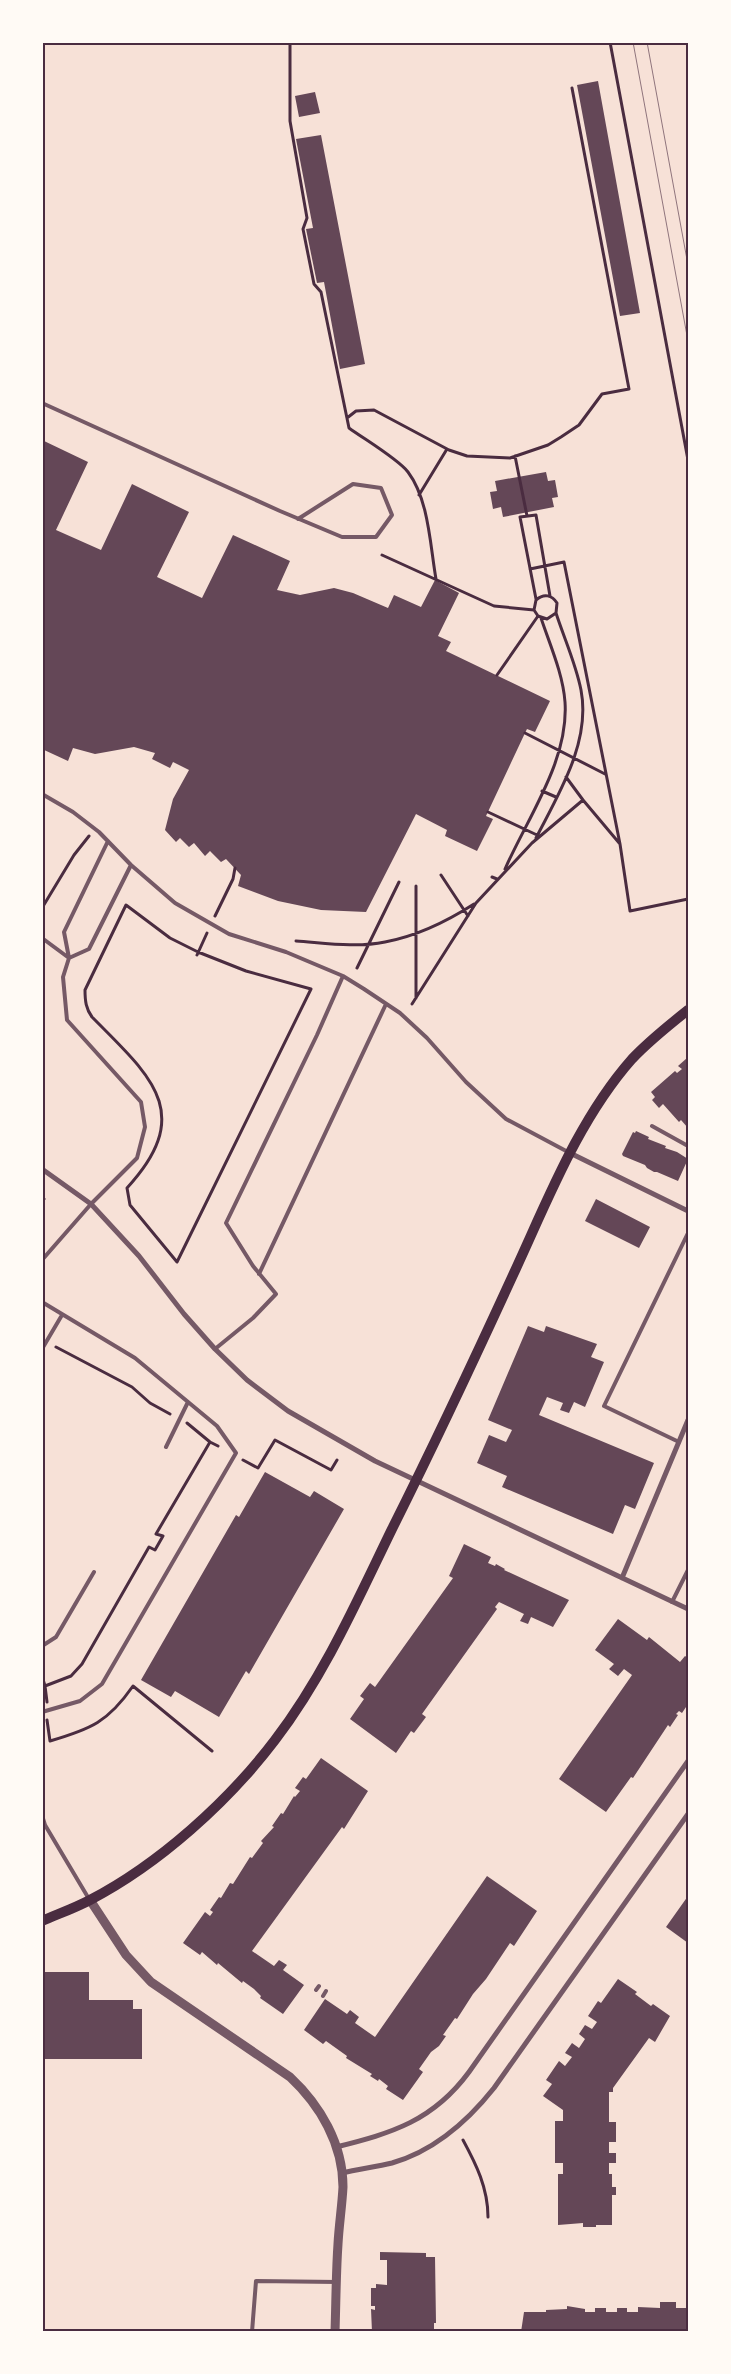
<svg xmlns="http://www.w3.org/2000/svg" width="731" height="2374" font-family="'Archivo Narrow',sans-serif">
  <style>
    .building { fill: #644757 }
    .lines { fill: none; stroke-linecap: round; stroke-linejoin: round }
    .path { stroke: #4a2c40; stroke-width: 3 }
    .service { stroke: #755966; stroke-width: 4 }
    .minor { stroke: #755966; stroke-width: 5 }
    .tertiary { stroke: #755966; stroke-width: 9 }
    .secondary { stroke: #4a2c40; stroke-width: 10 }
    .tram { stroke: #8f747c; stroke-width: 1 }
    .neatline { fill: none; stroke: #4a2c40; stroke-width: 2 }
  </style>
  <rect width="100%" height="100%" fill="#f7e1d7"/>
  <path class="building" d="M598,81L640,313L620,316L577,85Z
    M315,92L320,113L299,117L295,96Z
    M321,135L365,364L340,369L324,282L317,283L306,229L313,228L296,139Z
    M42,440L88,462L56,530L101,550L132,484L189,512L157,577L202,598L233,535L290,561L277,590L300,595L334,588L353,593L388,608L394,595L421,607L435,580L459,593L438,636L451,642L446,651L550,701L535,732L527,729L525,733L486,816L493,819L477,851L445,836L447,830L416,814L366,912L321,910L278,901L238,886L241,875L226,859L221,862L210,851L205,856L194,843L189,847L180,838L176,842L165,830L173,799L189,770L173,762L170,768L152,759L155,753L134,747L95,754L73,748L68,761L42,749Z
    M546,472L548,481L555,480L558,497L552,498L554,507L503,517L501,507L493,509L490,492L497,491L495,481Z
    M687,1058L688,1059V1128L681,1120L679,1122L663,1104L659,1108L652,1100L655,1097L651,1092L675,1071L677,1073L682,1069L678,1066Z
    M636,1131L649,1137L648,1139L666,1146L665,1148L677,1152L688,1159L678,1181L657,1172H654L647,1168L645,1165L623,1156L622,1154L633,1132L635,1133Z
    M596,1199L650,1227L639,1248L585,1221Z
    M528,1326L544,1332L546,1326L597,1344L591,1357L604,1362L585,1407L574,1402L569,1413L560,1410L563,1403L547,1397L539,1415L654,1463L635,1509L625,1505L613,1534L502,1487L507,1476L477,1463L489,1435L506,1442L512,1430L488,1420Z
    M265,1472L310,1497L314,1491L344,1509L249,1674L246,1671L219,1717L175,1691L171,1697L141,1680L236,1515L239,1517Z
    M464,1544L491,1557L488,1563L495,1566L496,1564L505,1569L504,1570L569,1600L553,1627L531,1617L528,1624L520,1621L524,1614L499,1602L495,1607L497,1609L422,1714L426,1717L414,1733L411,1731L396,1753L350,1719L364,1699L360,1696L370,1683L375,1687L453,1578L449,1576Z
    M618,1619L647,1640L649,1637L680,1662L685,1656L688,1658V1704L682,1713L679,1711L676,1714L678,1715L670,1727L668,1725L633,1778L631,1777L606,1812L559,1779L632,1675L624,1669L618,1676L609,1669L614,1664L595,1650Z
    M321,1758L368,1791L344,1829L342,1827L252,1951L274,1966L279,1960L287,1965L283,1970L304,1985L283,2014L260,1998L261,1996L254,1989L243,1981L242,1983L218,1963L217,1965L202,1952L200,1955L183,1943L205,1912L210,1916L213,1912L210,1910L219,1897L221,1898L230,1883L233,1884L250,1857L252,1858L263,1843L261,1841L274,1827L272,1826L281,1813L283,1814L294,1796L295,1797L300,1791L295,1788L303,1777L306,1779Z
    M487,1876L537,1911L514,1946L510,1943L486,1979L473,1994L457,2019L455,2018L443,2035L446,2036L439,2046L431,2052L419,2069L423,2072L403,2100L386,2089L388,2086L379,2079L378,2081L370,2076L372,2074L346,2058L347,2056L326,2041L323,2044L304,2030L325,1999L347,2014L350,2010L359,2017L355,2023L375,2037Z
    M688,1896V1943L666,1927Z
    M42,1972H89V2000H133V2009H142V2059H42Z
    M618,1979L637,1992L635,1994L651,2006L653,2004L670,2016L655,2042L649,2038L613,2088V2092H609V2122H616V2142H609V2153H616V2163H609V2174H612V2187H616V2195H612V2225H596V2227H583V2223L558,2225V2174H563V2163H555V2121H563V2110L543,2096L552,2084L546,2080L559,2061L565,2066L572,2057L565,2053L572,2043L579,2048L585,2039L579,2034L585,2025L592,2029L597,2022L588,2016L598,2001L601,2003Z
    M380,2252L426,2253V2257H435L436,2323H434V2332H372L371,2309L375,2310V2306H371V2288H376V2284L387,2285V2260H380Z
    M660,2302H676V2308H688V2332H521L524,2312H546V2310L567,2309V2306L585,2309V2312H595V2308H606V2312H617V2308H627V2312H638V2307L660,2308Z"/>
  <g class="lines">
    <path class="path" d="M610,42L688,460
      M290,43V121L307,218L303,229L314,284L321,292L349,428C364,439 398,459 408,472C429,500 430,545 436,579
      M347,418L356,411L374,410L449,450L467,456L510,458L548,445L561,437L579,425L602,394L629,389L572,88
      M515,456L527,516
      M419,495L447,449
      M382,555L494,606L534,610
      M530,569L564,562L620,844
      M536,599L520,517L536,515L550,596
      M497,675L538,616
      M525,733L605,774
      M566,777L583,800
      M542,791L556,797
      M488,812L537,835
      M536,838C559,793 591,742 581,690C576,664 564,638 556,613L557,603C552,595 544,593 536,600L534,610L538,616L547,619L556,613
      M505,869C528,817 569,760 565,702C563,674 550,645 541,618
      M441,875L468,916
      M492,877L497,879
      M416,886V998
      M126,905L170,938L198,952L246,971L311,989L177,1262L130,1205L127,1188C197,1112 149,1075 92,1017C86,1009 85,1001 85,990Z
      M42,908L74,855L89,836
      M215,916L233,879L235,868
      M296,941C325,943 356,948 385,942C417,936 446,922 474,904
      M197,955L207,933
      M357,968L399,882
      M412,1004L476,903L532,843L583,800L620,844L630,911L688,899
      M42,1202L44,1199
      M56,1347L132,1387L150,1403L170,1414
      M187,1423L210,1442
      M243,1460L258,1468L275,1440L331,1470L337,1460
      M42,1676L45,1686
      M47,1702L45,1686L71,1676L82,1664L149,1547L155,1550L163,1536L156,1534L210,1442L218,1446
      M47,1720L50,1741C91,1729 108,1722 133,1686L212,1751
      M463,2140C476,2164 488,2188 488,2217"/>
    <path class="service" d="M42,403L280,511L342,537H376L392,515L381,488L353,484L298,519
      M42,794L73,812L99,832L131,865L175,903L229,934L286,952L343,976L364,989L400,1013L427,1038L466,1082L506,1119L568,1152
      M42,938L69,958
      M69,958L89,949L131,865
      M652,1126L688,1146
      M42,1260L91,1204L137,1158L145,1127L141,1102L67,1020L63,977L69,958L64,932L108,841
      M259,1274L386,1004
      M42,1302L135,1358L217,1426L236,1453L102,1684L80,1701L42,1712
      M42,1349L62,1315
      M215,1349L253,1318L276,1294L253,1266L226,1223L317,1035L343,976
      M679,1442L604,1406L688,1233
      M166,1447L188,1402
      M672,1602L688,1570
      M42,1646L56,1637L94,1572
      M42,1815L45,1825L89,1899
      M316,1990L319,1986
      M323,1996L326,1991
      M252,2332L256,2281L337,2282"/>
    <path class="minor" d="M570,1153L688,1211
      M42,1169L91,1204L139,1256L184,1314L215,1349L247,1380L288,1411L375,1461L688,1609
      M622,1578L688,1420
      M336,2147C392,2133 433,2121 469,2072L688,1761
      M342,2173C358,2169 376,2167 392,2163C434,2151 467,2122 494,2088L688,1814"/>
    <path class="tertiary" d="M90,1900L126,1955L151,1982L290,2077C320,2105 343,2144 343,2187C342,2206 339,2225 338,2244C336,2273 336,2302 335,2332"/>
    <path class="secondary" d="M42,1921C58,1914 75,1908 90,1900C159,1864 228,1802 275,1740C324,1676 357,1601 392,1529C434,1445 474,1360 513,1275C547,1202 578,1120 632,1059C649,1041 669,1025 688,1010"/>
    <path class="tram" d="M633,42L688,341
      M647,42L688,265"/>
  </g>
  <rect width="731" height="2374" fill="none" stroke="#fffaf5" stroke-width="88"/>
  <rect x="44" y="44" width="643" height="2286" class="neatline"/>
</svg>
